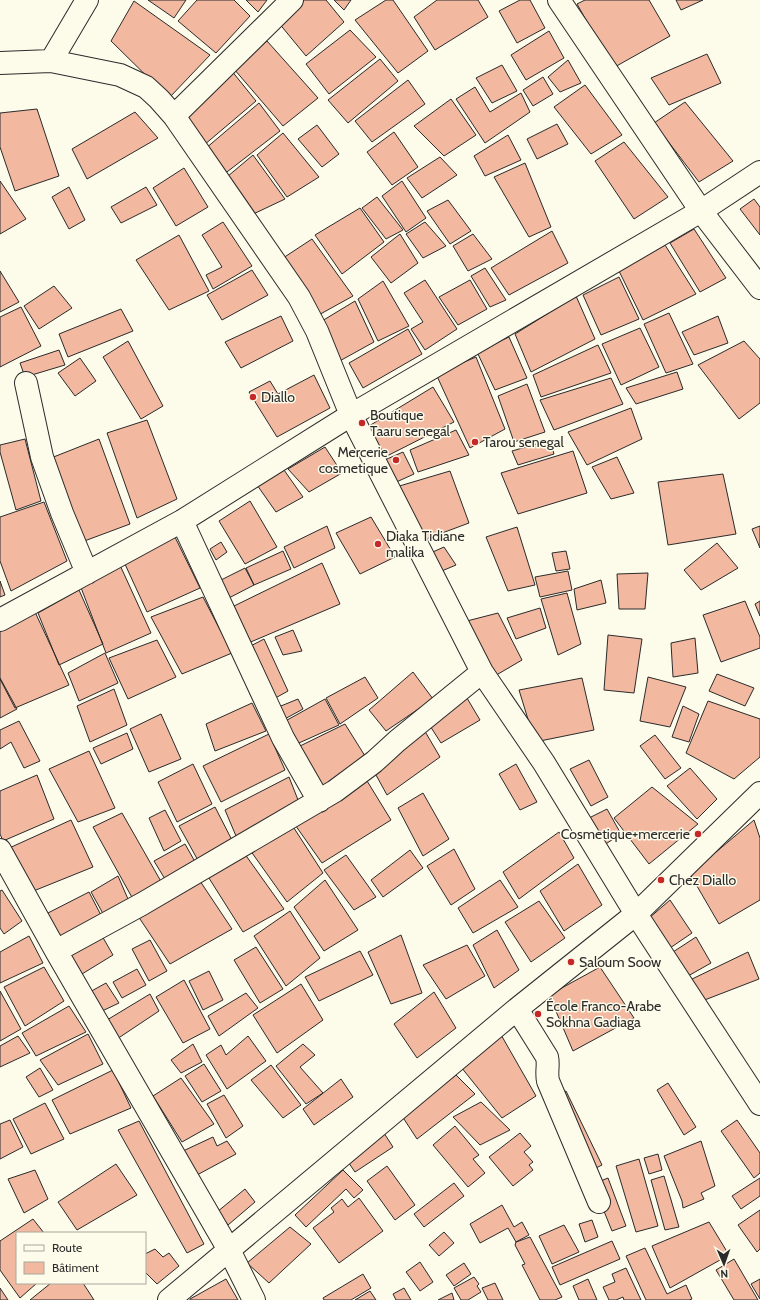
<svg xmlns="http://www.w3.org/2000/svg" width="760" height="1300" font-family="Cabin,sans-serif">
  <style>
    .building { fill: #f2b8a0; stroke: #2b2b2b }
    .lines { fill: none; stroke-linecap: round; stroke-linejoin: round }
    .street-casing { stroke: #2b2b2b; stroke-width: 24 }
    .street { stroke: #fdfbea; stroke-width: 22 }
    .poi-dot { fill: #c62828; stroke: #fdfbea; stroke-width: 1.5 }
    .labels { text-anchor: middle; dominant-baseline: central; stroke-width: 3; stroke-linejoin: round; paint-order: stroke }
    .poi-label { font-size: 14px; fill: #2b2b2b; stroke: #fdfbea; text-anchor: start }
  </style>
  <rect width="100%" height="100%" fill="#fdfbea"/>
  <path class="building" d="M148,0H186L174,18Z
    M197,0H234L250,16L216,53L178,21Z
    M246,0H267L258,12Z
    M302,0H326L344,22L306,56L278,22Z
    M334,0H351L344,10Z
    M386,0H393L428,51L398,73L355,20Z
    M437,0H478L488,17L435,50L414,17Z
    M520,0H530L545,28L517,43L499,11Z
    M585,0H649L670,36L613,68L577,4Z
    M676,0H703L681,10Z
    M134,1L210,55L169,98L111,41Z
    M350,30L376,57L329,94L306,64Z
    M549,31L564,58L526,80L511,55Z
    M267,41L318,98L283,126L234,69Z
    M707,54L721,83L669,105L651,78Z
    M380,59L398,81L348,123L328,100Z
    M568,60L581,83L560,92L548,77Z
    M502,65L517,91L492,103L476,78Z
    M231,70L256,101L204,145L182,114Z
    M543,77L553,94L533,106L523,90Z
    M408,80L425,104L372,142L355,121Z
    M585,85L622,135L591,154L554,107Z
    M475,87L490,112L521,93L530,112L485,143L456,99Z
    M451,99L476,135L444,156L414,126Z
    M685,102L733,161L699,182L654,123Z
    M259,103L280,131L223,175L205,149Z
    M37,109L59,176L15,191L0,147V113Z
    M135,112L158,138L87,179L72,149Z
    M557,124L568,144L537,159L527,139Z
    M317,125L339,154L322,167L298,139Z
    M394,132L418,167L392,185L367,152Z
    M283,133L319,177L287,197L257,155Z
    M508,135L521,160L485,176L474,156Z
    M624,142L668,197L634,219L595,161Z
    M253,155L285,199L247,217L221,182Z
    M440,157L457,175L422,198L407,178Z
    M525,163L551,227L529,237L494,177Z
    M184,168L208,207L176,226L153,188Z
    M0,181L26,219L0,234Z
    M402,181L426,218L406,232L382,196Z
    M69,187L85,220L69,229L52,197Z
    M146,187L157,205L121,223L111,207Z
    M377,197L403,230L386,239L362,208Z
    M754,199L760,207V235L740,209Z
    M448,200L471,231L450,244L427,211Z
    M360,208L384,242L342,274L315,235Z
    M223,222L252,266L213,289L206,275L222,267L202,235Z
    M425,222L446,246L423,258L406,234Z
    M694,229L726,278L700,292L670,243Z
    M552,231L568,263L509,295L491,268Z
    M400,234L418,263L391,283L371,257Z
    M473,234L492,259L468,271L453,246Z
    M179,235L209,291L169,310L136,260Z
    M312,239L353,296L315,317L280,260Z
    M665,245L696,294L643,320L619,271Z
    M485,268L506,300L490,307L471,276Z
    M252,270L268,295L222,320L207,295Z
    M0,271L19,302L0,312Z
    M619,277L639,319L601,335L583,295Z
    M425,280L457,329L425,350L411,329L423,322L404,293Z
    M470,280L487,309L458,325L439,297Z
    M383,281L409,326L378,341L358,299Z
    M54,286L72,308L39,329L24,306Z
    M576,296L595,339L531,372L515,334Z
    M355,301L374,342L336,363L317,324Z
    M21,307L41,346L0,367V317Z
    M121,309L133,331L68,357L59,334Z
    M669,313L693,364L666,373L644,324Z
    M281,316L293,341L241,368L225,342Z
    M718,316L728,343L694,355L682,332Z
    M640,328L659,367L621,385L602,344Z
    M408,329L422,354L363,388L349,363Z
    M509,337L527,378L495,390L477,352Z
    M128,341L163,406L141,419L103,357Z
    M744,341L760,359V403L739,419L698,365Z
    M598,345L611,373L541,397L533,375Z
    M59,350L65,365L25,377L20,363Z
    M476,357L505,429L470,448L436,374Z
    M80,358L96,381L75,396L58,373Z
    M677,372L683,389L636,404L626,388Z
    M314,375L330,408L277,437L249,392L270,381L278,394Z
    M611,378L623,404L554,430L540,400Z
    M527,384L545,432L514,442L498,396Z
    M433,387L454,422L381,459L364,429Z
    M631,408L642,439L587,465L568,432Z
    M147,420L177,499L137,518L107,433Z
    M456,430L469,455L418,472L410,450Z
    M25,439L41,501L16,510L0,452V445Z
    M99,439L130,524L79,543L51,458Z
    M550,440L554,454L518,465L512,451Z
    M325,447L342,473L309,492L288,469Z
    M573,451L587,493L518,514L501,473Z
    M403,452L414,474L392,484L380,462Z
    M617,457L634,493L611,499L592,467Z
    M284,470L303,497L276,512L257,485Z
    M450,471L469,523L418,542L396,487Z
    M723,474L736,534L668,545L658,482Z
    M250,501L277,547L245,564L219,521Z
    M44,502L67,561L11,591L0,561V517Z
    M371,517L395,557L360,574L336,533Z
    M327,526L335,548L294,568L284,547Z
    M760,526V548L752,529Z
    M517,527L535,585L508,591L486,537Z
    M173,533L200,588L147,612L124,562Z
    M221,542L227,552L216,560L210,549Z
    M717,543L738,568L701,590L684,570Z
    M444,547L456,565L437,573L426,555Z
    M283,551L291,569L254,585L246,568Z
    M566,551L570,569L556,571L552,553Z
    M119,563L151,633L106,653L80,585Z
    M322,563L340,604L246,644L232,607Z
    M245,568L254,585L223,601L215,583Z
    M568,571L572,590L540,597L535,577Z
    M648,573L645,609H619L617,574Z
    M601,580L606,603L577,610L574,589Z
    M0,581L5,595L0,597Z
    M79,590L103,644L59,665L38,613Z
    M567,593L581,644L558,655L541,599Z
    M203,597L232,653L182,674L151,617Z
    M745,601L760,637V648L721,662L703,615Z
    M760,601V616L755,604Z
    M540,608L546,628L516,639L507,618Z
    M35,612L69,685L15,708L0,679V631Z
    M498,613L522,660L493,677L463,622Z
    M293,630L302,651L283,655L275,637Z
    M608,635L642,639L634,693L604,690Z
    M695,638L698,673L673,677L671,643Z
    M264,639L288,691L270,701L245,649Z
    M157,640L176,677L128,699L109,658Z
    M105,653L118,683L79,701L68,673Z
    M413,672L433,699L386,731L369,710Z
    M717,674L754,688L745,706L709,691Z
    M365,677L378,698L340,724L326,698Z
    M648,677L686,687L670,727L640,721Z
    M0,678L17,709L0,718Z
    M582,678L594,730L535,742L519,690Z
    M114,689L127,725L90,742L77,706Z
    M464,693L480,720L441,743L425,718Z
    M298,699L303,709L281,721L276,708Z
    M325,699L339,725L290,747L280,724Z
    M708,701L760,719V757L734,779L686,753Z
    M252,703L266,731L215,751L206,724Z
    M683,706L699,714L689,742L672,737Z
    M161,714L181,759L149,772L130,729Z
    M19,721L40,761L24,768L11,742L0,749V730Z
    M345,724L365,756L319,792L298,747Z
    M423,728L440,757L387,795L371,766Z
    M127,733L133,749L101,764L93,748Z
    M269,734L285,770L221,802L203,766Z
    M655,735L681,768L665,779L640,746Z
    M89,751L115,808L78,822L49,769Z
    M589,760L608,797L591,806L570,769Z
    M193,764L212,804L177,822L158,782Z
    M516,764L537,802L520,810L499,774Z
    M690,768L717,799L697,819L667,786Z
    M37,775L54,819L3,841L0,834V791Z
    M364,776L391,820L322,863L293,822Z
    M289,777L300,805L239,843L225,810Z
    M652,787L698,824L649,864L614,818Z
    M423,793L449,839L423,856L398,808Z
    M215,807L235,846L200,864L179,826Z
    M607,809L621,834L598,849L581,822Z
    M165,810L181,841L164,851L149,818Z
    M122,813L163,885L134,901L93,827Z
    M71,820L93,867L31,892L7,849Z
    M754,820L760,838V900L719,924L690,874Z
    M292,825L323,873L287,902L250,850Z
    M559,832L574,858L519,899L503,872Z
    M185,844L198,867L168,884L154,861Z
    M454,849L475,889L451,905L427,866Z
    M242,850L284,909L243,932L207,875Z
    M410,850L423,868L383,897L371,880Z
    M346,855L376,897L354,910L324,870Z
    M578,864L602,905L564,931L540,891Z
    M118,876L131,906L106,919L91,892Z
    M325,880L358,930L324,951L294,907Z
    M500,880L518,907L473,933L458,908Z
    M200,881L232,929L170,964L138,916Z
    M2,890L22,921L4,934L0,928V891Z
    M89,892L104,921L61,946L44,915Z
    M670,900L692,933L670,948L648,919Z
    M539,901L565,938L531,962L505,922Z
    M290,911L320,958L286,986L254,936Z
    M98,929L113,955L82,974L65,948Z
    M497,930L519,970L494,988L473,945Z
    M401,935L422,993L391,1004L368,952Z
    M29,936L43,963L0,983V952Z
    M696,937L711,963L688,976L673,952Z
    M150,940L167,971L149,981L132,949Z
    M467,945L485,976L446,999L423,965Z
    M256,947L283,989L260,1003L234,960Z
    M360,951L373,975L319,1001L305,977Z
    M748,952L759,979L702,1001L690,980Z
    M44,967L64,1001L25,1026L4,987Z
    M600,967L634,1018L573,1051L549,995Z
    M137,969L146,985L122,998L113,982Z
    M209,971L223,1000L203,1010L189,981Z
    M184,980L210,1029L183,1043L156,997Z
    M106,983L119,1003L100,1012L88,993Z
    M301,984L323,1020L277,1053L253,1015Z
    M0,991L21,1029L0,1041Z
    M434,992L456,1028L417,1058L394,1024Z
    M246,993L258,1008L219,1036L208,1016Z
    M150,994L159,1011L117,1039L107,1020Z
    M69,1006L86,1032L36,1056L22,1033Z
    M500,1033L536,1096L502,1118L461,1067Z
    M88,1034L103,1064L58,1085L40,1060Z
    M18,1036L30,1053L0,1067V1046Z
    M248,1036L266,1061L227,1089L206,1055L221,1045L226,1055Z
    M193,1044L202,1062L181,1073L171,1060Z
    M303,1044L315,1055L300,1067L323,1093L306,1104L276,1066Z
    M204,1064L221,1091L202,1102L185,1076Z
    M271,1065L301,1105L283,1118L251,1080Z
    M40,1068L53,1090L39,1097L26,1077Z
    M113,1070L131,1108L70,1134L52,1100Z
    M456,1075L475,1094L417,1139L402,1116Z
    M181,1078L214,1124L182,1142L153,1096Z
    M341,1079L353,1097L314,1125L303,1109Z
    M668,1083L696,1127L684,1135L657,1090Z
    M566,1091L602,1165L592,1170L557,1095Z
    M224,1095L243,1126L226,1138L207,1104Z
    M481,1102L510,1130L480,1145L453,1117Z
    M45,1103L64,1139L31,1154L13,1119Z
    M10,1120L23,1147L0,1159V1124Z
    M737,1120L760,1153V1173L754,1178L721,1131Z
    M139,1121L204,1244L187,1253L118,1130Z
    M455,1126L479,1155L473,1159L485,1173L468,1187L433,1145Z
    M382,1130L393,1147L355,1172L344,1156Z
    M520,1133L531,1146L524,1152L533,1162L529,1165L533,1170L513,1186L489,1157Z
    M213,1137L217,1146L227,1141L236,1154L197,1175L183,1151Z
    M701,1141L715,1186L701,1193L704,1199L683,1208L682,1201L664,1156Z
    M658,1154L662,1170L649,1174L644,1158Z
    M639,1159L658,1226L636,1232L616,1166Z
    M116,1164L137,1195L77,1230L58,1202Z
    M387,1166L415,1205L395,1220L367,1181Z
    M35,1170L48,1199L24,1213L8,1179Z
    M343,1170L363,1190L354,1198L346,1189L306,1227L295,1215Z
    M664,1176L679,1227L665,1230L651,1180Z
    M608,1178L626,1226L612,1231L593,1184Z
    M760,1178V1196L741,1209L732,1196Z
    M454,1183L464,1196L424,1227L414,1214Z
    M245,1189L255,1202L228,1225L217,1212Z
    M359,1198L383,1231L339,1263L313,1228L334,1212L331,1208L342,1199L348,1207Z
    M502,1205L514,1227L522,1222L529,1235L516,1242L508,1228L480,1243L470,1224Z
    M760,1210V1249L757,1252L738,1225Z
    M33,1219L44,1233H17V1283H37L20,1298L0,1270V1241Z
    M592,1220L598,1237L585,1242L579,1224Z
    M709,1222L729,1255L670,1288L652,1246Z
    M564,1225L579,1252L552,1264L539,1236Z
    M290,1227L311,1244L269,1283L247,1263Z
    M444,1232L454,1243L439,1256L429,1245Z
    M530,1237L562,1297L555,1300H540L522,1265L525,1264L515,1245L516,1242Z
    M612,1241L620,1259L560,1285L552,1267Z
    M645,1248L667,1294L686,1285L692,1299L689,1300H646L626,1256Z
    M155,1249L163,1257L169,1253L179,1266L157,1284L145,1272V1254Z
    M734,1259L758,1300H734L716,1270Z
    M420,1262L433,1282L420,1291L406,1272Z
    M464,1263L471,1274L454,1286L446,1275Z
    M626,1268L641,1300H624L623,1297L616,1300H609L603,1287L615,1282L612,1274Z
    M363,1274L371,1288L351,1300H324L323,1298Z
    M474,1277L479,1284L477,1286L481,1292L468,1300H461L454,1288Z
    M226,1279L238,1300H190V1299Z
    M588,1279L597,1300H579L573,1286Z
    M760,1279V1299L751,1284Z
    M51,1283H83L94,1300H30Z
    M495,1283L503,1300H488L482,1288Z
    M0,1288L8,1300H0Z
    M404,1288L411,1300H396L393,1294Z
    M370,1291L376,1300H355Z
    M452,1293L454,1300H438Z"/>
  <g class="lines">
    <defs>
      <path id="street" d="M559,0L701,211L760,288
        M51,61L87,0
        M0,63L51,61L120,75L146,87L159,99L174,116L299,297L317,331L351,415L482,672L544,763L636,914L760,1104
        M174,116L292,0
        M26,383L42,457L62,513L87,573
        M182,521L283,738L319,801
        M0,620L182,521L351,415L701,211L760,172
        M0,850L56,951L229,1250L254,1300
        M56,951L142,904L335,791L374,762L397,741L482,672
        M517,1009L547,1057C549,1065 546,1072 548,1081L599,1202
        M169,1300L517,1009L636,914L760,793"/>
    </defs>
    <use href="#street" class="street-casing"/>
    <use href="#street" class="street"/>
  </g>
  <g class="poi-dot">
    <circle cx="253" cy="397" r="4"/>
    <circle cx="362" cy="423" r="4"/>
    <circle cx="475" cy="442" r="4"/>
    <circle cx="396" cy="460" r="4"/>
    <circle cx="378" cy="544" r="4"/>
    <circle cx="698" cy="834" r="4"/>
    <circle cx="661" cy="880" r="4"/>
    <circle cx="571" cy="962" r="4"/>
    <circle cx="538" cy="1014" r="4"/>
  </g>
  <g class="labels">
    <g class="poi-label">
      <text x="261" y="397">Diallo</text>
      <text x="370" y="415">Boutique<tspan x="370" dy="16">Taaru senegal</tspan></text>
      <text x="483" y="442">Tarou senegal</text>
      <text x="388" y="452" text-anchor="end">Mercerie<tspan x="388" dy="16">cosmetique</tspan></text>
      <text x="386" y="536">Diaka Tidiane<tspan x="386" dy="16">malika</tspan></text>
      <text x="690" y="834" text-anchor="end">Cosmetique+mercerie</text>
      <text x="669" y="880">Chez Diallo</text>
      <text x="579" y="962">Saloum Soow</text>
      <text x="546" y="1006">École Franco-Arabe<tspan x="546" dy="16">Sokhna Gadiaga</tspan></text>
    </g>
  </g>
  <rect x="16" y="1232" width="130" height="52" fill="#fdfbea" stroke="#a9a89e"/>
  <rect x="24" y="1245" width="20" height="6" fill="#fdfbea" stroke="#a9a89e"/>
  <text x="52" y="1252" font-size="12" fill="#2b2b2b">Route</text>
  <rect x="24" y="1262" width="20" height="12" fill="#f2b8a0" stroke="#a9a89e"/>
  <text x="52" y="1272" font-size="12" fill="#2b2b2b">Bâtiment</text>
  <g transform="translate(724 1264) rotate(178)" stroke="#fdfbea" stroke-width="3" paint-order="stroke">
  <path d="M0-3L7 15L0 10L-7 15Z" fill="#2b2b2b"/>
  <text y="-6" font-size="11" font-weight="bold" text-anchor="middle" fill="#2b2b2b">N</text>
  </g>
</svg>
